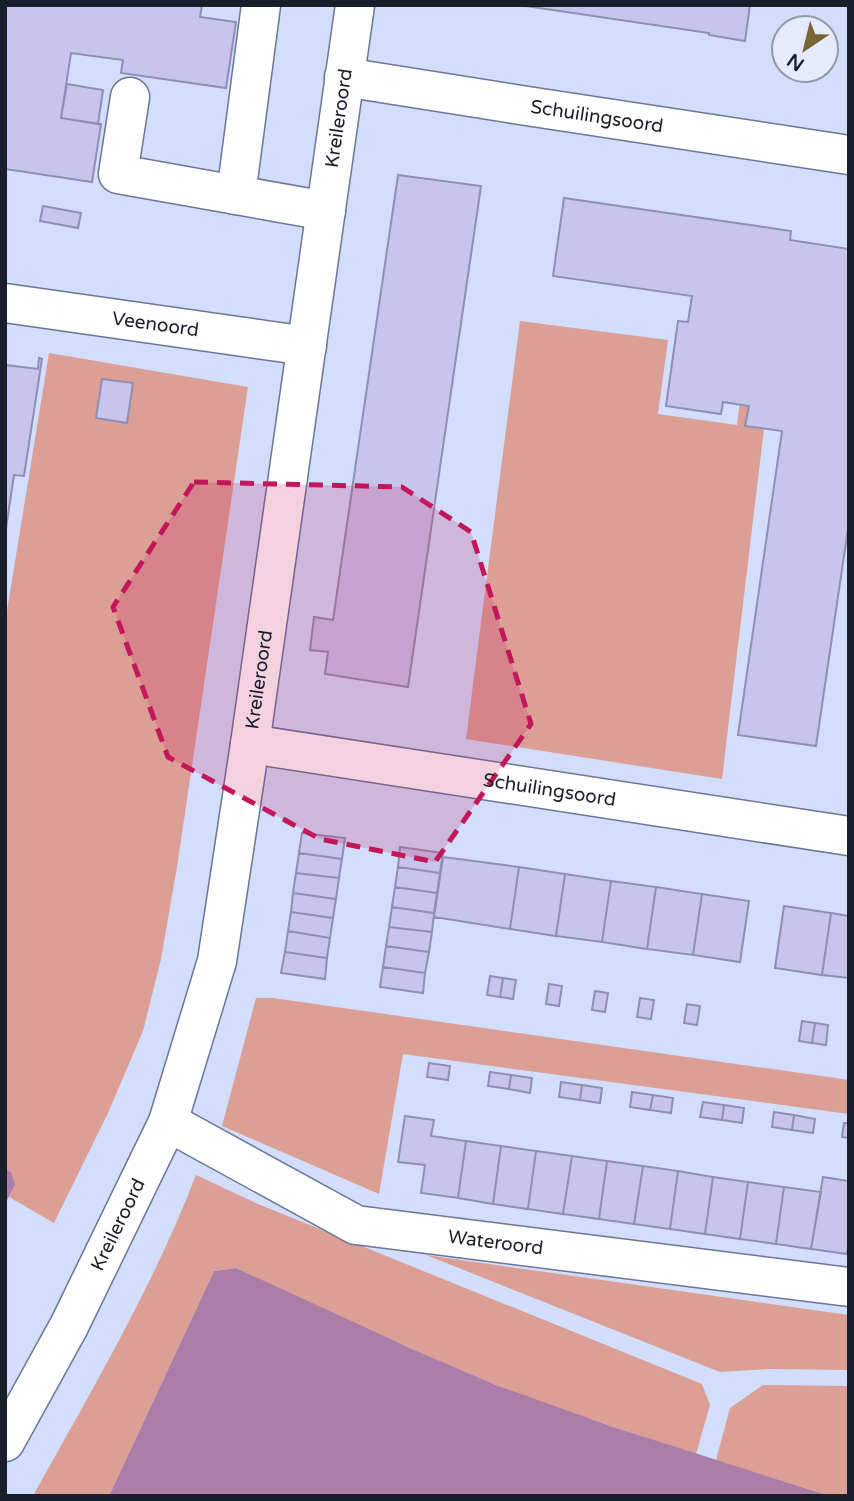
<svg xmlns="http://www.w3.org/2000/svg" width="854" height="1501" font-family="'Varela Round',sans-serif">
  <style>
    .green { fill: #db9f95 }
    .water { fill: #ab7ea8 }
    .building { fill: #c8c5ec; stroke: #918eb3; stroke-width: 2 }
    .lines { fill: none; stroke-linecap: round; stroke-linejoin: round }
    .minor-casing { stroke: #6a7698; stroke-width: 41 }
    .minor { stroke: #fff; stroke-width: 38 }
    .marked { fill: #c2185b; fill-opacity: 0.2; stroke: #c2185b; stroke-width: 5; stroke-dasharray: 14 9; stroke-linejoin: round }
    .labels { text-anchor: middle; dominant-baseline: central; stroke-width: 5; stroke-linejoin: round; paint-order: stroke }
    .street-label { font-size: 19px; fill: #191e2b; stroke: #e5ebfb }
  </style>
  <rect width="100%" height="100%" fill="#d2defc"/>
  <path class="green" d="M520,321L668,340L658,414L737,425L740,400L767,404L722,779L466,739Z
    M49,353L248,387L177,867L161,959L143,1031L108,1113L54,1223L9,1197L15,1185L5,1169V623Z
    M256,998H273L849,1080V1114L403,1054L379,1194L222,1126Z
    M196,1175L258,1204L702,1384L710,1405L696,1454C628,1432 560,1410 494,1384C407,1348 321,1308 236,1268L214,1271L109,1496H33C91,1391 153,1287 196,1175Z
    M426,1255L849,1315V1370L770,1369L720,1372Z
    M763,1385L849,1386V1496H830L716,1460L730,1408Z"/>
  <path class="water" d="M5,1169L11,1172L15,1185L5,1204Z
    M236,1268L410,1348L496,1385L613,1427L830,1496H109L214,1271Z"/>
  <path class="building" d="M5,5H202L200,17L236,22L226,88L121,73L123,60L71,53L61,118L101,124L92,182L5,169Z
    M519,5H750L745,41L709,35V33Z
    M67,84L103,90L98,124L61,118Z
    M398,175L481,186L408,687L325,674L328,652L310,650L314,617L333,620Z
    M564,198L791,231L790,240L849,249V522L816,746L738,735L782,431L745,426L749,406L723,402L721,414L666,406L678,321L688,322L692,296L553,276Z
    M43,206L81,213L78,228L40,221Z
    M39,358L42,359L24,476L14,475L5,535V365L38,369Z
    M102,379L133,383L127,423L96,418Z
    M302,833L345,838L342,859L299,853Z
    M400,847L443,853L440,873L398,867Z
    M299,853L342,859L339,878L296,873Z
    M443,857L519,867L510,929L434,917Z
    M398,867L440,873L437,893L395,887Z
    M519,867L565,874L556,936L510,929Z
    M296,873L339,878L336,899L293,893Z
    M565,874L611,881L602,942L556,936Z
    M611,881L656,887L647,949L602,942Z
    M395,887L437,893L434,913L392,907Z
    M656,887L702,894L693,955L647,949Z
    M293,893L336,899L333,918L291,912Z
    M702,894L749,901L740,962L693,955Z
    M784,906L831,913L822,975L775,968Z
    M392,907L434,913L432,932L389,927Z
    M291,912L333,918L330,938L288,931Z
    M831,913L849,916V978L822,975Z
    M389,927L432,932L429,952L386,946Z
    M288,931L330,938L327,958L285,952Z
    M386,946L429,952L425,973L383,967Z
    M285,952L327,958L325,979L281,973Z
    M383,967L425,973L423,993L380,987Z
    M490,976L503,978L500,997L487,995Z
    M503,978L516,980L513,999L500,997Z
    M549,984L562,986L559,1006L546,1004Z
    M595,991L608,993L605,1012L592,1010Z
    M640,998L654,1000L651,1019L637,1017Z
    M687,1004L700,1006L697,1025L684,1023Z
    M802,1021L815,1023L812,1043L799,1041Z
    M815,1023L828,1025L826,1045L812,1043Z
    M429,1063L450,1066L448,1080L427,1077Z
    M490,1072L511,1075L509,1089L488,1086Z
    M511,1075L532,1078L530,1093L509,1089Z
    M561,1082L582,1085L580,1100L559,1097Z
    M582,1085L602,1088L600,1103L580,1100Z
    M632,1092L653,1095L650,1110L630,1107Z
    M653,1095L673,1098L671,1113L650,1110Z
    M703,1102L724,1105L722,1120L700,1117Z
    M724,1105L744,1108L742,1123L722,1120Z
    M774,1112L794,1115L792,1130L772,1127Z
    M794,1115L815,1119L813,1133L792,1130Z
    M405,1116L434,1120L431,1136L466,1141L458,1198L421,1193L425,1165L398,1162Z
    M844,1123H849V1138L842,1137Z
    M466,1141L501,1146L493,1204L458,1198Z
    M501,1146L536,1151L528,1209L493,1204Z
    M536,1151L572,1156L563,1214L528,1209Z
    M572,1156L607,1161L599,1219L563,1214Z
    M607,1161L643,1166L634,1224L599,1219Z
    M643,1166L678,1171L670,1229L634,1224Z
    M678,1171L713,1177L705,1234L670,1229Z
    M713,1177L748,1182L740,1239L705,1234Z
    M823,1177L849,1181V1240L847,1254L811,1249Z
    M748,1182L784,1187L776,1244L740,1239Z
    M784,1187L821,1192L811,1249L776,1244Z"/>
  <g class="lines">
    <defs>
      <g id="minor">
        <path id="s1" d="M344,77L527,106L849,155"/>
        <path d="M130,97L118,174L326,211"/>
        <path d="M236,195L261,5"/>
        <path id="s2" d="M5,303L307,346"/>
        <path id="s3" d="M250,744L849,836"/>
        <path id="s4" d="M168,1122L356,1225L849,1287"/>
        <path id="s5" d="M5,1442L69,1326L168,1122L217,961L250,744L355,5"/>
      </g>
    </defs>
    <use href="#minor" class="minor-casing"/>
    <use href="#minor" class="minor"/>
  </g>
  <path class="marked" d="M194,482L402,487L471,532L531,724L435,862L320,839L168,757L113,607Z"/>
  <g class="labels">
    <g class="street-label">
      <text stroke="none"><textPath href="#s1" startOffset="256">Schuilingsoord</textPath></text>
      <text stroke="none"><textPath href="#s5" startOffset="1379">Kreileroord</textPath></text>
      <text stroke="none"><textPath href="#s2" startOffset="152">Veenoord</textPath></text>
      <text stroke="none"><textPath href="#s5" startOffset="812">Kreileroord</textPath></text>
      <text stroke="none"><textPath href="#s3" startOffset="303">Schuilingsoord</textPath></text>
      <text stroke="none"><textPath href="#s5" startOffset="245">Kreileroord</textPath></text>
      <text stroke="none"><textPath href="#s4" startOffset="355">Wateroord</textPath></text>
    </g>
  </g>
  <rect width="854" height="1501" fill="none" stroke="#191e2b" stroke-width="14"/>
  <g transform="translate(805 49) rotate(215)"><circle r="33" fill="#e5ebfb" stroke="#9399a8" stroke-width="2"/>
  <path d="M0-5L12 26L0 18L-12 26Z" fill="#786533"/>
  <text y="-10" font-size="19" font-weight="bold" text-anchor="middle" fill="#191e2b">N</text>
  </g>
</svg>
